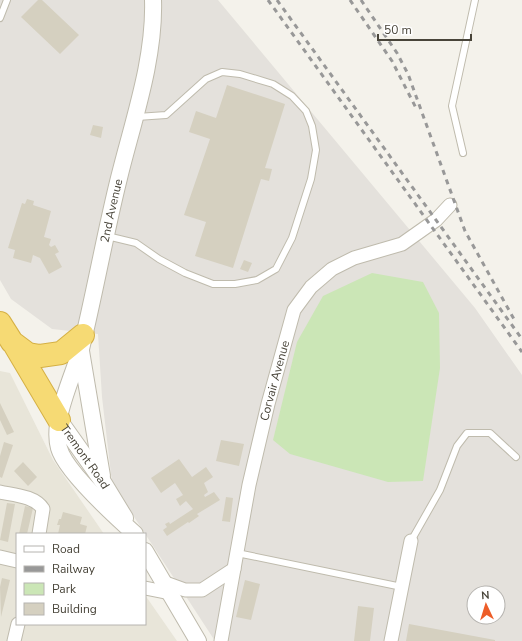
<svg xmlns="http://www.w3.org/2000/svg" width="522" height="641" font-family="'Nunito Sans',sans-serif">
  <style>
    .residential { fill: #e8e5d9 }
    .industrial { fill: #e4e1dc; fill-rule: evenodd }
    .green { fill: #cbe6b6 }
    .building { fill: #d5d0c0 }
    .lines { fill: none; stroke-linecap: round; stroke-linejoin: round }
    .service-casing { stroke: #bfbbad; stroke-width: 8 }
    .minor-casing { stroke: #bfbbad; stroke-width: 15 }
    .tertiary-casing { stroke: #bfbbad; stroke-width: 18 }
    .motorway-casing { stroke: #d5b044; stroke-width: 24 }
    .service { stroke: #fff; stroke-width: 6 }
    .minor { stroke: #fff; stroke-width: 13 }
    .tertiary { stroke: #fff; stroke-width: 16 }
    .motorway { stroke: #f6da74; stroke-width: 22 }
    .rail { stroke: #989898; stroke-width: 3; stroke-dasharray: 5 5; stroke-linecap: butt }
    .labels { text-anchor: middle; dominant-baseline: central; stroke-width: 4; stroke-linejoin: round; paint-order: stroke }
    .street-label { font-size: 12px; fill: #484439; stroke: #fff }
  </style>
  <rect width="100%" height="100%" fill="#f4f2eb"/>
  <path class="residential" d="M0,371L10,373L53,460L104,534H17V624H145V595L177,641H0Z"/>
  <path class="industrial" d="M0,0H218L475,308L522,375V641H215L112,483L102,397L98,334L52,329L11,299L0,280ZM474,593H498V617H474Z"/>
  <path class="green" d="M372,273L423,282L439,313L440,368L423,481L388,482L290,454L273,440L297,342L323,296Z"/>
  <path class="building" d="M38,0H42L79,35L60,54L21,17Z
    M227,85L285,104L265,168L272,169L269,181L261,179L233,268L195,256L206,222L184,215L210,139L189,132L196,111L216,118Z
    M93,125L103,127L101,138L90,135Z
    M27,199L34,201L33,205L51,211L44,237L51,239L49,245L51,247L55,245L59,252L55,254L62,267L49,274L40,258L33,255L31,263L13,258L15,250L8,248L22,203L25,204Z
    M244,260L252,263L248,272L240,269Z
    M0,403L14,432L7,435L0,420Z
    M221,440L244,444L239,466L216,461Z
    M4,442L13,445L2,478L0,477V456Z
    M179,459L192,477L206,467L213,477L204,483L208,492L204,495L205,497L214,492L220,500L197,514L199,516L189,523L188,522L167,536L163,530L167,527L165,524L169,522L170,524L193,509L186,501L180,506L176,499L183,495L175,483L161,493L151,478Z
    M23,462L37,477L28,486L14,471Z
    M226,497L233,498L230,522L222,521Z
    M7,503L15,504L8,542L0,540Z
    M25,506L33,508L27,534H19Z
    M63,512L82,517L80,524L87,526L85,534H58L60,525H57L59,519H61Z
    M2,578L10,580L1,617L0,587Z
    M245,580L260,584L251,620L236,617Z
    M358,606L374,608L370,641H354Z
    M409,624L495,640V641H406Z"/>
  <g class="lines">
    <defs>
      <path id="service" d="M0,18L7,0
        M463,153L452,106L475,0
        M107,236L136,243L159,259L185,273L213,284H235L257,280L276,269L292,238L311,179L316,150L312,126L306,111L292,96L273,84L240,74L222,72L206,79L166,115L137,117
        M411,541L440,490L457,446L467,433H490L516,457
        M237,553L402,587"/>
      <g id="minor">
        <path d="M0,492C14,495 35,496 43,509L39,534"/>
        <path d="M0,557L17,561"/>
        <path d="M163,582L185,590H202L234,569"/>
        <path d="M145,588L170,593"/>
        <path d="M14,641L18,624"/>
        <path id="s1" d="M221,641L249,485L268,404L294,310L311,287L332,269L354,258L402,244L436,220L450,205"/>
        <path d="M391,641L411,541"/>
      </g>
      <g id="tertiary">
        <path d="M81,351L102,476"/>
        <path id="s2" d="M59,420L103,482L125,518"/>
        <path id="s3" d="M135,534C116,517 65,471 59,448C51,420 73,377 81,349C95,292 105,234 119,178C133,121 155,59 153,0"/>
        <path d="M145,551L198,641"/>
      </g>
      <path id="motorway" d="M0,323L12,342L28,354L40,356L61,353L83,335
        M14,344L59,420"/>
    </defs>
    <use href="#service" class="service-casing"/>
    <use href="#minor" class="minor-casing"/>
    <use href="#tertiary" class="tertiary-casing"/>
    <use href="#motorway" class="motorway-casing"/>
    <use href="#service" class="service"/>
    <use href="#minor" class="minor"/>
    <use href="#tertiary" class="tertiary"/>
    <use href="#motorway" class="motorway"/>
    <path class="rail" d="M268,0L522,352
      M277,0L522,339
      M350,0L392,61L416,108
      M361,0L397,53L408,74L465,231L515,321"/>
  </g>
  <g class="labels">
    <g class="street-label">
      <text stroke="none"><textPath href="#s3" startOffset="360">2nd Avenue</textPath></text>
      <text stroke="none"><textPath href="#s1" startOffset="266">Corvair Avenue</textPath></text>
      <text stroke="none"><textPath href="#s2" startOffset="45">Tremont Road</textPath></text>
    </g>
  </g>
  <rect x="16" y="533" width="130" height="92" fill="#ffffff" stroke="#b6b4b0"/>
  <rect x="24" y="546" width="20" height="6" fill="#ffffff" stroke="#b6b4b0"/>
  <text x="52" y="553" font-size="12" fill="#484439">Road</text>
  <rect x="24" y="566" width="20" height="6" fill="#989898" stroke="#b6b4b0"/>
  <text x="52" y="573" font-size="12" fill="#484439">Railway</text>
  <rect x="24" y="583" width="20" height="12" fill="#cbe6b6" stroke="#b6b4b0"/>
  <text x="52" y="593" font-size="12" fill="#484439">Park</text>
  <rect x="24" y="603" width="20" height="12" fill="#d5d0c0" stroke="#b6b4b0"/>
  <text x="52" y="613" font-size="12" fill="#484439">Building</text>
  <g transform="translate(486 605) rotate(356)"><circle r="19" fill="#ffffff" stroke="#b6b4b0"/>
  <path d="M0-3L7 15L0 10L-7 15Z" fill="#ed5d28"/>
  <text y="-6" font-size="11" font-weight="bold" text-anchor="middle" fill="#484439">N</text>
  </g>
  <path d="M378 34v6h93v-6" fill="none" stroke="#484439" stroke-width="2"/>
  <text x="384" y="34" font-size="12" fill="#484439" stroke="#ffffff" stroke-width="3" paint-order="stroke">50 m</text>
</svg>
